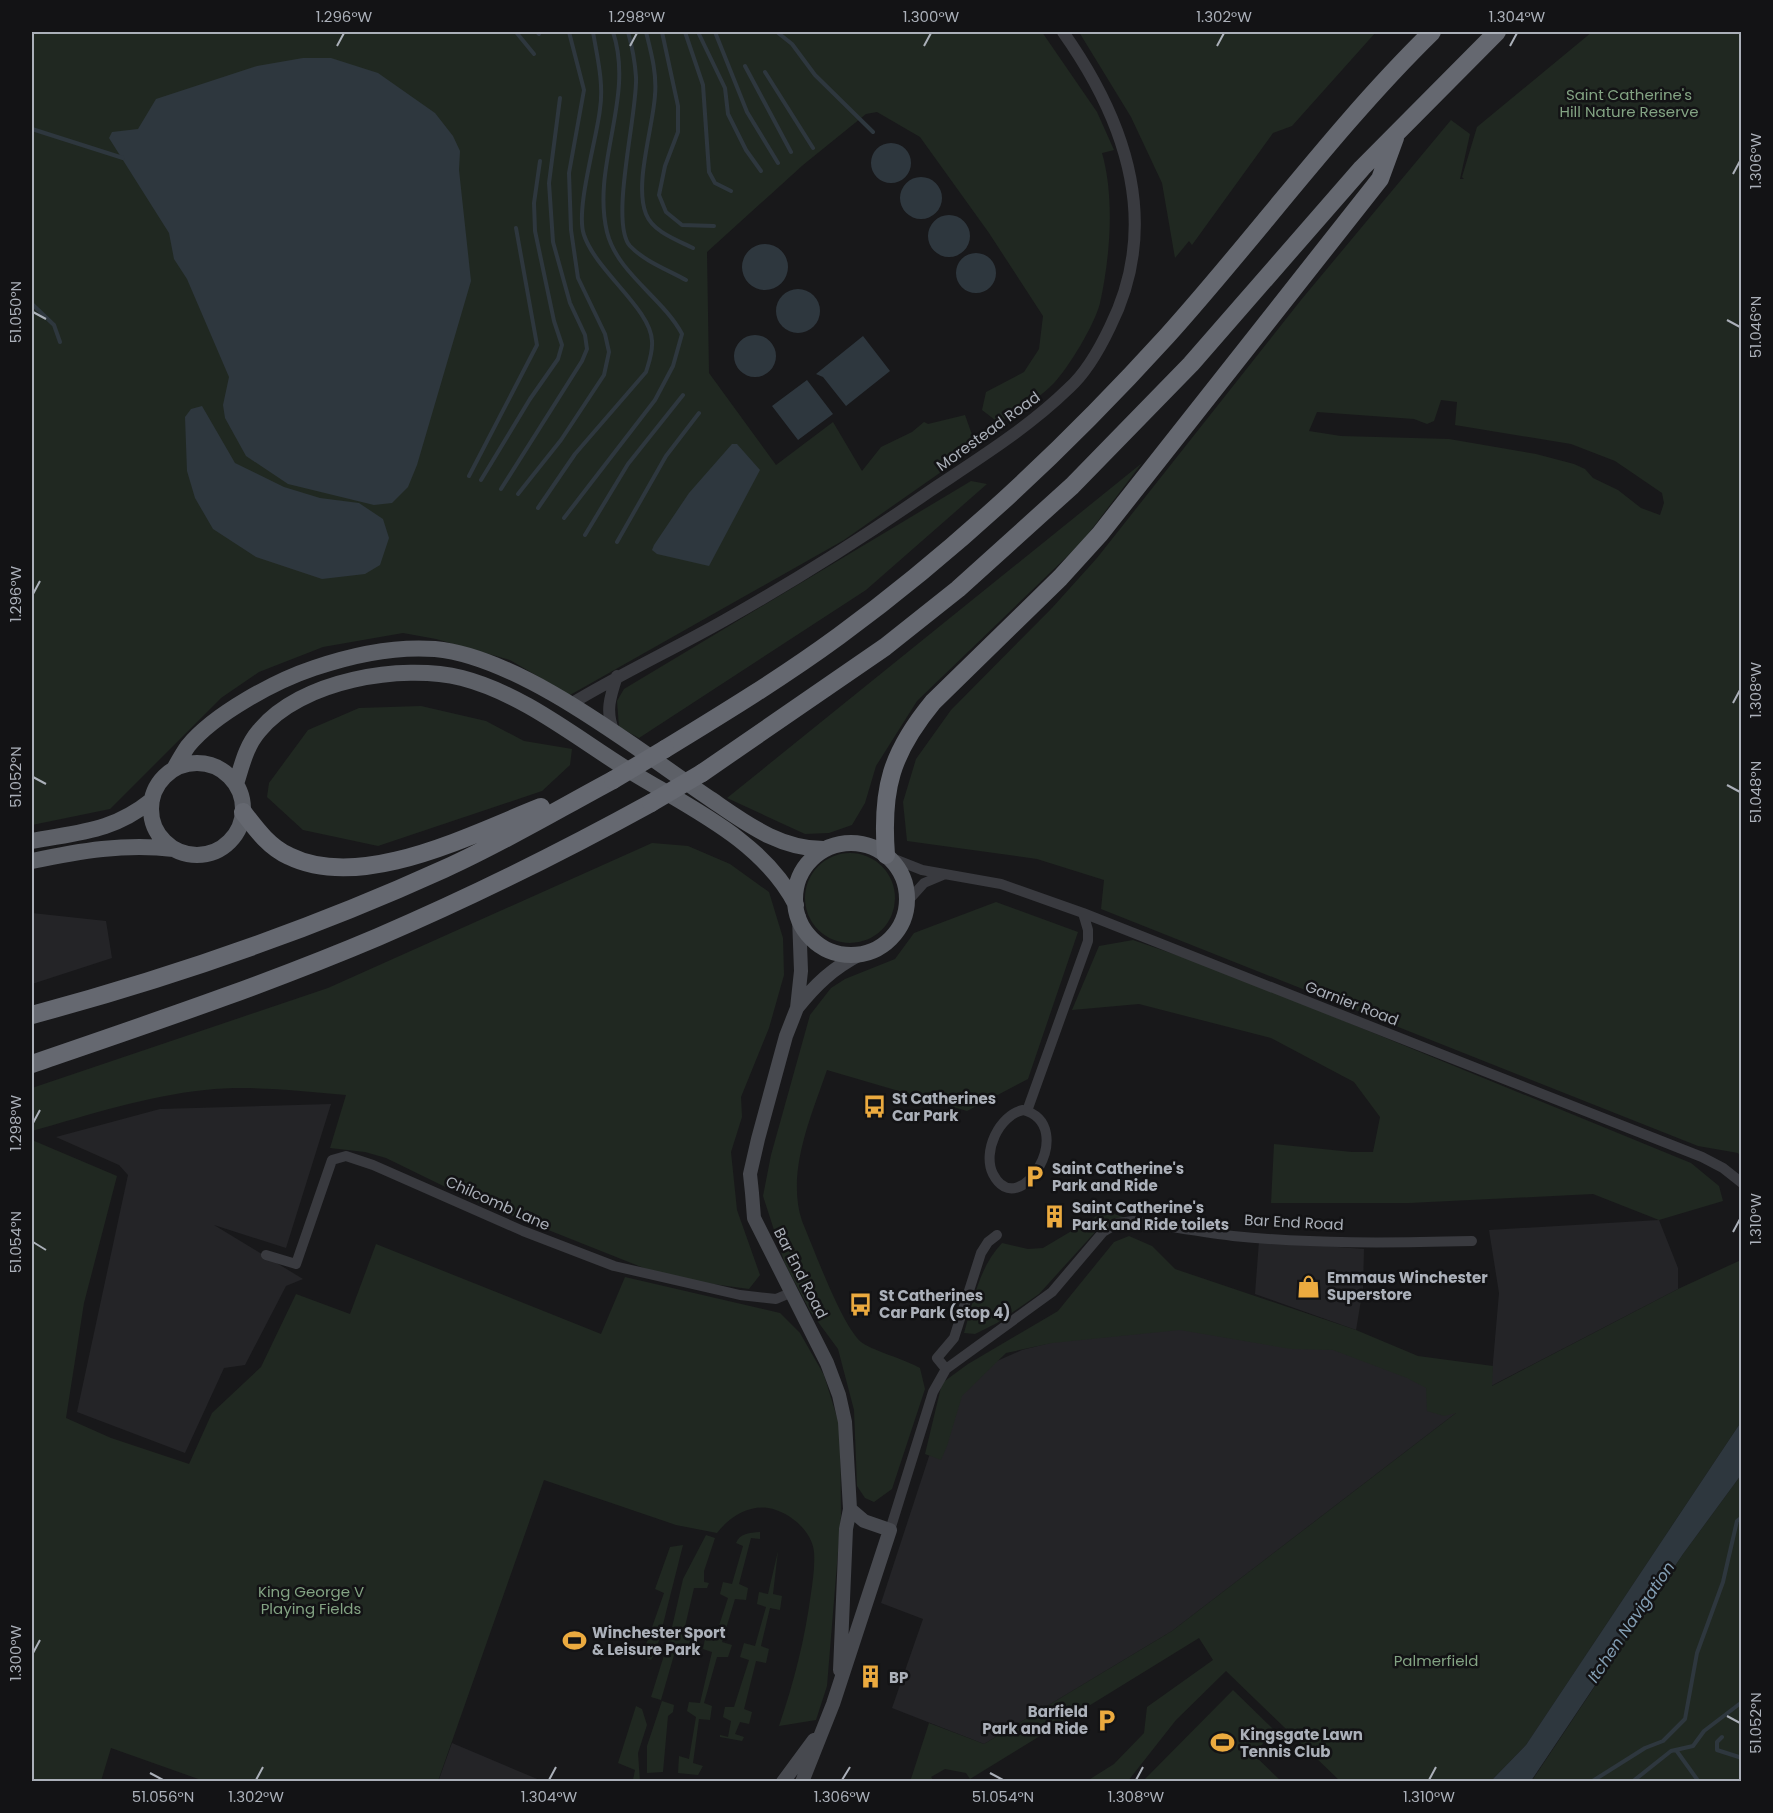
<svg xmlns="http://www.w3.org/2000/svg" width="1773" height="1813" font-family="Poppins,sans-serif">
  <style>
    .built { fill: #242427 }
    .green { fill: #202821; fill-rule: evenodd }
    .water { fill: #2e373e }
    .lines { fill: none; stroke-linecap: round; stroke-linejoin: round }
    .stream { stroke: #2e373e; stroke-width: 4 }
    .minor { stroke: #393a3f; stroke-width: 10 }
    .tertiary { stroke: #393a3f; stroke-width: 12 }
    .secondary { stroke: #47494f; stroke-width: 14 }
    .trunk { stroke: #5d6067; stroke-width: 16 }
    .motorway { stroke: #656870; stroke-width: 18 }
    .motorway-bridge { stroke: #656870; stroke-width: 18 }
    .ticks { fill: none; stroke: #abb0b9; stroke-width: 2 }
    .labels { text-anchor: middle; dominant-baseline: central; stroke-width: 5; stroke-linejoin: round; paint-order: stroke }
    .park-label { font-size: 15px; fill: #83a383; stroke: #131315 }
    .street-label { font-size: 15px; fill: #abb0b9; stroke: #131315 }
    .poi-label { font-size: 15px; font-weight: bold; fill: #abb0b9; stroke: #131315; text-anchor: start }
    .water-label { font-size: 16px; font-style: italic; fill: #839eb3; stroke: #131315 }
    .neatline { fill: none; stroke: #abb0b9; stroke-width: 2 }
    .ticks-label { font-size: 15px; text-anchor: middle; fill: #abb0b9 }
  </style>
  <rect width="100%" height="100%" fill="#18181a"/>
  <path class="built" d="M32,913L106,921L112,958L32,984Z
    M331,1104L286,1248L214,1225L303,1279L286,1286L245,1365L224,1368L185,1453L77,1412L128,1175L119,1165L56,1137L160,1109Z
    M1659,1220L1678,1268V1289L1491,1386L1172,1631L984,1744L892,1708L923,1619L881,1603L954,1380L1022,1350L1186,1309L1491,1385L1499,1293L1489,1230Z
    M1259,1241L1364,1249L1363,1288L1356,1330L1255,1294Z
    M452,1743L542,1781L438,1782Z"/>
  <path class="green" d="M32,32H1042L1097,112L1114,150L1102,153C1115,198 1110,258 1100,303C1095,324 1069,367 1054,383C1039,399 1017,411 999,423L982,410L986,392L1024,372L1039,349L1043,316L989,233L920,137L877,112L866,114L803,165L707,252L709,373L776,465L833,422L862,471L881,447L912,432L924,422L928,424L965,415L975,443L964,456L844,540L570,695L510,660L436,639L403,633L323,647L259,672L221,698L110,809L32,825Z
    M1079,32H1376L1292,126L1273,133L1192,245L1189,241L1175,258L1162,183L1131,117Z
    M1592,32H1741V1158L1738,1153L1698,1146L1101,909L1104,880L1037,859L907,841L903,802L916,759L951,710L1052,608L1097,558L1301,300L1451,120L1470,134L1460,179H1464L1462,177L1477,127ZM1441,400L1457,402L1455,425L1571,444L1615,461L1662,493L1664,503L1660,515L1641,508L1618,490L1593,478L1585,469L1574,464L1536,454L1449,439L1341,436L1309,431L1317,412L1414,419L1427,424L1434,421Z
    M1142,463L1082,542L917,701L876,766L865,803L852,825L829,833L805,834L727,798Z
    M971,481L987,484L866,590L639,738L619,727L617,701L624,689Z
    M421,706L486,721L524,741L572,749L570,765L542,791L378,846L303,830L267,797L269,783L308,730L359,708Z
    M652,843L688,846L730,864L769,892L783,938L784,975L769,1028L741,1097L742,1117L731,1152L737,1210L760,1275L749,1289L669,1278L470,1199L386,1158L365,1152L330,1148L346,1095C300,1091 251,1085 205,1090C146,1096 89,1115 32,1131V1088L328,988Z
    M805 898a45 45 0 1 1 90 0a45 45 0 1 1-90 0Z
    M996,902L1078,932L1028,1079L967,1111L827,1070C811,1117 786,1172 802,1221C814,1249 841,1324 861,1342C869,1349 906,1360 920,1368L925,1389L892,1489L874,1502L865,1498L857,1486L854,1410L838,1349L810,1311L785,1264L763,1196L771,1155L810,1015L831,988L845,979L895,959L914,933Z
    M1133,940L1220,970L1691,1163L1719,1186L1723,1201L1659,1220L1593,1194L1409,1203H1271L1274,1144L1352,1152H1373L1380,1117L1354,1082L1271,1038L1139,1004L1072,1010L1099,946Z
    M32,1140L117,1176L84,1303L66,1418L111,1438L189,1464L212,1413L261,1367L296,1294L350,1314L376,1244L601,1334L625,1277L780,1313L800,1333L824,1375L840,1427L841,1515L827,1686L816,1720L779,1726C794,1682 805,1639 811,1593C813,1580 815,1565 814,1552C812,1530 788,1511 768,1508C748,1505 728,1518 717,1533L676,1525L544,1480L438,1781H204L111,1748L101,1781H32Z
    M1105,1211L1126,1218L1097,1230L1039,1294L997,1323L975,1334L964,1333C973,1302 979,1267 1002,1243L1028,1249L1043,1248Z
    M1129,1236L1152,1246L1175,1269L1356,1330L1418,1356L1493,1366L1492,1386L1678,1289L1741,1260V1422L1526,1745L1491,1781H1340L1226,1671L1176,1720L1128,1781H1087L1114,1764L1144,1733L1147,1707L1213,1660L1199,1638L970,1779L966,1773L945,1769L931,1777L934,1781L910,1782L929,1723L984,1744L1172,1631L1456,1413L1444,1416L1427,1411L1426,1388L1407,1378L1333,1350L1291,1349L1180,1330L1052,1343L1006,1353L962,1396L947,1446L941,1460L925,1454L942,1383L968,1364L1058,1311L1114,1242Z
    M1741,1475V1781L1531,1782L1683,1554Z
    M760,1532V1539L751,1538L739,1584L748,1588L746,1600L735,1599L722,1642L732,1645L728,1657H717L704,1703L712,1706L710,1720L699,1719L693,1763L703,1766L698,1775L678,1773L679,1756L689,1759L696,1717L687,1711L689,1702L700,1703L712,1652L703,1649L705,1639L714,1641L728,1598L720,1594L723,1582L732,1584L743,1546L736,1543C740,1533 749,1533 760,1532Z
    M706,1535L715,1538L704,1571V1582L709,1583L707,1588H694L683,1635L691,1637L688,1650L676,1648L661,1700L651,1697L670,1636L683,1579Z
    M683,1545L656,1652L651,1660L642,1656L664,1593L655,1589L670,1547Z
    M778,1551L773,1594L782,1596L780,1610L770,1608L761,1646L769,1649L766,1663L756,1661L744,1709L752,1712L749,1724L740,1722L735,1734L744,1737L742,1741L720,1737V1735L728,1737L731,1721L723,1717L725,1707H734L749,1660L740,1657L744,1643L755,1646L766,1607L757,1604L759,1592L768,1594Z
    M1233,1690L1275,1731L1253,1754L1281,1781H1143Z
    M662,1701L674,1705L673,1712L668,1716L663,1772L647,1773V1746Z
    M636,1706L642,1709L647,1725L638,1753L640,1782L633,1780L635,1770L618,1763Z"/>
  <path class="water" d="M303,58H331L378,73L435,113L453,136L460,151L459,170L471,281L417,465L408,487L392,503L374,505L288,484L246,456L225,418L223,405L229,377L187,279L174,259L169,233L109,138L112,132L138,129L156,99L257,66Z
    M871 163a20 20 0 1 1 40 0a20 20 0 1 1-40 0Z
    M900 198a21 21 0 1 1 42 0a21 21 0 1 1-42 0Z
    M928 236a21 21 0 1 1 42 0a21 21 0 1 1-42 0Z
    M742 267a23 23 0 1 1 46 0a23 23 0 1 1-46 0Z
    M956 273a20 20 0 1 1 40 0a20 20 0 1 1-40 0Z
    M776 311a22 22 0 1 1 44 0a22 22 0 1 1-44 0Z
    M734 356a21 21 0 1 1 42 0a21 21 0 1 1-42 0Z
    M863,336L890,371L846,406L823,377L816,374Z
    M807,380L833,414L798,440L772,406Z
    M202,406L235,463L284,487L320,498L359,503L383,519L389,538L380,565L365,574L322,579L256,557L213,529L195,498L187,471L185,417L191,409Z
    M732,444H737L760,470L709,566L657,554L652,550L654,545L689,493Z
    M1741,1422V1475L1683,1554L1531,1781H1491L1526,1745Z"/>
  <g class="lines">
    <path class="stream" d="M516,32L534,54
      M537,32L539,34
      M628,32C632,46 635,62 636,77C638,111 609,222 630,246C644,261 668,270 686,280
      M646,32C651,52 657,73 655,95C653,128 634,184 646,214C653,232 677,240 693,248
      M662,32L678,106V132L665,166L659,195L666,212L682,225L714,226
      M685,32L703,85L709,172L715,183L731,191
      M698,32L725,88L728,114L746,150L761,171
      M715,32L747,112L778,163
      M777,32L792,44L815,75L873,132
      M745,66L791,152
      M765,72L813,148
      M32,129L123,158
      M32,304L54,325L60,342
      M469,476L537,345L516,228
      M481,480L530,399L558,359L562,345L554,321L535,231L534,203L540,161
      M501,489L582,361L587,349L585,335L570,303L553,242L549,183L560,98
      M518,494L561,440L604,375L609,352L605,334L578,278L571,230L569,173L584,90L569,32
      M538,508L575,454L646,372C649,362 653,352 652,341C651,309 596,271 584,235C575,210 597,138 600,109C604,83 597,56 593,32
      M564,518L655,400L673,366L682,334C663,298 617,273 607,232C591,165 635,98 613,32
      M585,535L628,464L683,395
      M617,542L666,456L699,413
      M1722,1737L1717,1742V1750L1742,1758
      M1676,1750L1699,1782
      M1591,1782L1645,1748L1663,1741L1685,1719L1697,1653L1723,1582L1737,1521L1742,1517
      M1632,1782L1671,1751L1693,1746L1704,1731L1742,1702"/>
    <path class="minor" d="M889,857L922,870L1001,884L1083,913L1702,1157L1723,1168L1742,1183
      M907,902L924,883L943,875
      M1023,1110C1080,1125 1019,1225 993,1174C982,1152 999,1115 1023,1110Z
      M1027,1111L1088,941V930L1083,913
      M266,1255L296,1264L332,1160L346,1156L373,1165L523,1231L614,1266L740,1295L776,1299L790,1293
      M946,1369L937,1358L954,1338L981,1253L988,1242L997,1235
      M890,1530L933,1392L946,1369L1052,1292L1103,1232L1118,1223L1133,1221C1166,1226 1200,1232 1233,1236C1312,1244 1392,1243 1472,1241"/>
    <path class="tertiary" d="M569,705C620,674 674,649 725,620C796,580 864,537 930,491C978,459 1028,428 1069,388C1087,372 1100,348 1110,327C1162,223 1126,121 1063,32
      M614,732C605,712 610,697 617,676"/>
    <path class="secondary" d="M799,917L801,971L797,1008L786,1036L758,1139L750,1174L752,1193L754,1218L827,1363L839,1395L845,1422L850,1509L864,1521L890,1530L833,1704L802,1782
      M797,1008C815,985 833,968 860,954
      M840,1670L846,1529L850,1509
      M783,1782L814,1740"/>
    <path class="trunk" d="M151 809a46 46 0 1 1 92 0a46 46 0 1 1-92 0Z
      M174,769C178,762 183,753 188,746C214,714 275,681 314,668C352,655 395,646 435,649C522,657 639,751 712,800C747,824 781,850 826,849
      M236,784C242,765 246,746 259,731C300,680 402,663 462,678C524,694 579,740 633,773C692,809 763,841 796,905
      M32,841C80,832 112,832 152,800
      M795 899a56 56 0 1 1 112 0a56 56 0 1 1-112 0Z
      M32,861C79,851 125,843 174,849"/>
    <path class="motorway" d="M665,749C724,713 783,677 839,636C959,548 1067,446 1167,336C1257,236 1336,126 1432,32
      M702,773L885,647L958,589L1072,486L1191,364L1362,168L1497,32
      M243,812C256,829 269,847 289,856C362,892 472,834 541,807
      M886,855C881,789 891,753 933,702L1060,578L1100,534L1380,179L1395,138
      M32,1015C173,977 310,930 444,869C502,843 557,810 613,780
      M32,1064C148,1024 265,985 378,937C471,897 562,852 651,803"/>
    <path class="motorway-bridge" d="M613,780L665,749
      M651,803L702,773"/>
  </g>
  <path class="ticks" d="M337,46L344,33M630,46L637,33M924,46L931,33M1217,46L1224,33M1510,46L1517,33M1733,174L1740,161M33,312L46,319M1727,320L1740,327M33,594L40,581M1733,703L1740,690M33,777L46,784M1727,785L1740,792M33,1123L40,1110M1733,1232L1740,1219M33,1242L46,1250M33,1653L40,1640M1727,1716L1740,1723M150,1773L163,1780M990,1773L1003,1780M256,1780L263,1767M549,1780L556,1767M842,1780L850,1767M1136,1780L1143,1767M1429,1780L1436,1767"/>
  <defs>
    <symbol id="bus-bare" viewBox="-9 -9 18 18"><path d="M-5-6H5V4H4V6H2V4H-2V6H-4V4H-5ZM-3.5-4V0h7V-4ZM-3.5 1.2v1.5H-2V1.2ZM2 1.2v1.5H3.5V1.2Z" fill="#ebaa3f" stroke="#131315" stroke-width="2.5" paint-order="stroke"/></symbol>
    <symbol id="parking-bare" viewBox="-9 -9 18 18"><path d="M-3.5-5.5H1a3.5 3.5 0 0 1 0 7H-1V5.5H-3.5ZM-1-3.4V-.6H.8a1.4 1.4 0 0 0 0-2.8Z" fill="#ebaa3f" stroke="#131315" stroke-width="2.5" paint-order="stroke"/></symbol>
    <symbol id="building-bare" viewBox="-9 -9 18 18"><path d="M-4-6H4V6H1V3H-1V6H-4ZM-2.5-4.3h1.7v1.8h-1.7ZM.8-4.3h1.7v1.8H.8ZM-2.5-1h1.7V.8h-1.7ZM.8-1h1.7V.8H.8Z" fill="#ebaa3f" stroke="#131315" stroke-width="2.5" paint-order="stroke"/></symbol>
    <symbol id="shop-bare" viewBox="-9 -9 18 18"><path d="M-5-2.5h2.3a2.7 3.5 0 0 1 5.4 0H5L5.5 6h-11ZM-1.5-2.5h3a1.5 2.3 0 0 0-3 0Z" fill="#ebaa3f" stroke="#131315" stroke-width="2.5" paint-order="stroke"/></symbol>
    <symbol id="stadium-bare" viewBox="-9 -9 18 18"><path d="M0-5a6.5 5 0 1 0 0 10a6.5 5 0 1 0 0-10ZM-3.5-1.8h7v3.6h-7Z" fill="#ebaa3f" stroke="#131315" stroke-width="2.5" paint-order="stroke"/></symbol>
  </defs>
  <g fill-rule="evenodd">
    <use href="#bus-bare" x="858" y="1090" width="33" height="33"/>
    <use href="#parking-bare" x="1018" y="1160" width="33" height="33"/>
    <use href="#building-bare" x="1038" y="1200" width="33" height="33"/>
    <use href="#shop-bare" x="1292" y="1270" width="33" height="33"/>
    <use href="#bus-bare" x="844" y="1288" width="33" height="33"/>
    <use href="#stadium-bare" x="558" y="1624" width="33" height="33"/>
    <use href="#building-bare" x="854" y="1660" width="33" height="33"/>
    <use href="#parking-bare" x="1090" y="1704" width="33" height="33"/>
    <use href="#stadium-bare" x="1206" y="1726" width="33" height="33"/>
  </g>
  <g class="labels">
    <g class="park-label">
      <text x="1629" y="94">Saint Catherine's<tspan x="1629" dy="17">Hill Nature Reserve</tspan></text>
      <text x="311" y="1591">King George V<tspan x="311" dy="17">Playing Fields</tspan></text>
      <text x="1436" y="1660">Palmerfield</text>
    </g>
    <g class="street-label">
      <text transform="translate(988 431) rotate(-36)">Morestead Road</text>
      <text transform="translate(1352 1003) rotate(21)">Garnier Road</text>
      <text transform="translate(498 1203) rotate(24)">Chilcomb Lane</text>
      <text transform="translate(1294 1222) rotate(3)">Bar End Road</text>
      <text transform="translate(801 1273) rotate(63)">Bar End Road</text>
    </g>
    <g class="poi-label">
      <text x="892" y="1098">St Catherines<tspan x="892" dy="17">Car Park</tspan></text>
      <text x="1052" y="1168">Saint Catherine's<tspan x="1052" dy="17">Park and Ride</tspan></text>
      <text x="1072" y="1207">Saint Catherine's<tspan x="1072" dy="17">Park and Ride toilets</tspan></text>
      <text x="1327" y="1277">Emmaus Winchester<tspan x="1327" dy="17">Superstore</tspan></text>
      <text x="879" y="1295">St Catherines<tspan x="879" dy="17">Car Park (stop 4)</tspan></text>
      <text x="592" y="1632">Winchester Sport<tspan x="592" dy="17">&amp; Leisure Park</tspan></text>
      <text x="889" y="1677">BP</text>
      <text x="1088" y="1711" text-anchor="end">Barfield<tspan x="1088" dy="17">Park and Ride</tspan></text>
      <text x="1240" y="1734">Kingsgate Lawn<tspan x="1240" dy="17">Tennis Club</tspan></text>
    </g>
    <g class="water-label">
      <text transform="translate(1631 1622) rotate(-56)">Itchen Navigation</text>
    </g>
  </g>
  <rect width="1773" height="1813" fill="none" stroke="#131315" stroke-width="66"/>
  <rect x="33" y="33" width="1707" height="1747" class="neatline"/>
  <g class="ticks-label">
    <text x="344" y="22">1.296°W</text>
    <text x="637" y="22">1.298°W</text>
    <text x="931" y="22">1.300°W</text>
    <text x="1224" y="22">1.302°W</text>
    <text x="1517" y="22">1.304°W</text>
    <text transform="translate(1756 161) rotate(-90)" y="5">1.306°W</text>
    <text transform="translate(16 312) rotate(-90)" y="5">51.050°N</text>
    <text transform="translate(1756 327) rotate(-90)" y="5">51.046°N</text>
    <text transform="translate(16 594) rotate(-90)" y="5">1.296°W</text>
    <text transform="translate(1756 690) rotate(-90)" y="5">1.308°W</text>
    <text transform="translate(16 777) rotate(-90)" y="5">51.052°N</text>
    <text transform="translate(1756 792) rotate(-90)" y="5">51.048°N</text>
    <text transform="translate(16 1123) rotate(-90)" y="5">1.298°W</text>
    <text transform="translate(1756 1219) rotate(-90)" y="5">1.310°W</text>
    <text transform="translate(16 1242) rotate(-90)" y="5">51.054°N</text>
    <text transform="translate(16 1653) rotate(-90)" y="5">1.300°W</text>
    <text transform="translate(1756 1723) rotate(-90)" y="5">51.052°N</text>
    <text x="163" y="1802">51.056°N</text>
    <text x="256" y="1802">1.302°W</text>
    <text x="549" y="1802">1.304°W</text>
    <text x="842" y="1802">1.306°W</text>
    <text x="1003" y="1802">51.054°N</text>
    <text x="1136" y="1802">1.308°W</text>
    <text x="1429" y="1802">1.310°W</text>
  </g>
</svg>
